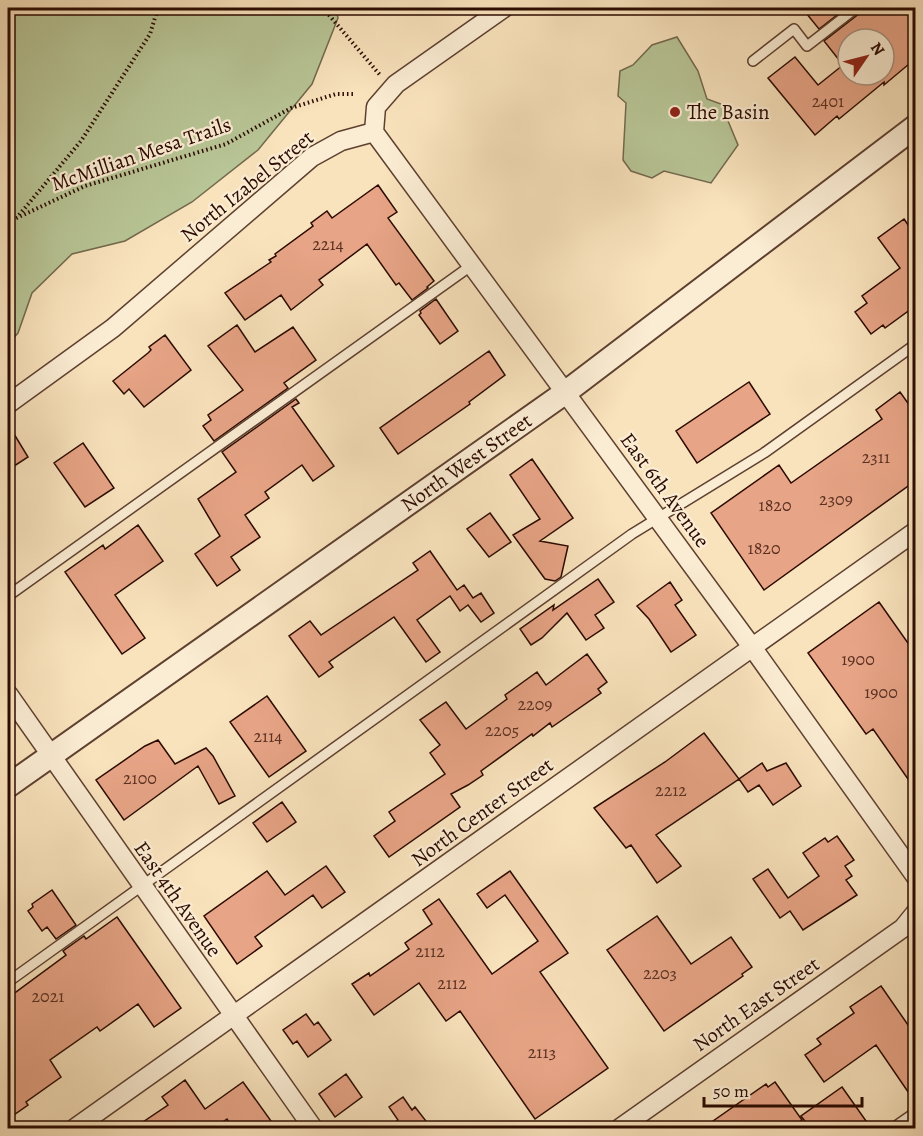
<svg xmlns="http://www.w3.org/2000/svg" width="923" height="1136" font-family="Alegreya,serif">
  <style>
    .green { fill: #b8c596; stroke: #72684c; stroke-width: 1.5 }
    .building { fill: #e7a486; stroke: #2b0a01; stroke-width: 1.5; fill-rule: evenodd }
    .lines { fill: none; stroke-linecap: round; stroke-linejoin: round }
    .service-casing { stroke: #5e4030; stroke-width: 12 }
    .minor-casing { stroke: #5e4030; stroke-width: 21 }
    .tertiary-casing { stroke: #5e4030; stroke-width: 26 }
    .path { stroke: #2b0a01; stroke-width: 4; stroke-dasharray: 1.5 3; stroke-linecap: butt }
    .service { stroke: #fbedd4; stroke-width: 9 }
    .minor { stroke: #fbedd4; stroke-width: 18 }
    .tertiary { stroke: #fbedd4; stroke-width: 22 }
    .poi-dot { fill: #8f2418; stroke: #fbedd4; stroke-width: 2 }
    .labels { text-anchor: middle; dominant-baseline: central; stroke-width: 4.5; stroke-linejoin: round; paint-order: stroke }
    .number-label { font-size: 18px; fill: #5a3022 }
    .poi-label { font-size: 21px; fill: #2b0a01; stroke: #fbedd4; text-anchor: start }
    .street-label { font-size: 21px; fill: #2b0a01; stroke: #fbedd4 }
  </style>
  <rect width="100%" height="100%" fill="#f9e3bd"/>
  <filter id="stains"><feTurbulence type="fractalNoise" baseFrequency=".00333" numOctaves="4"/><feColorMatrix values="0 0 0 0 .2 0 0 0 0 .09 0 0 0 0 .02 0 0 0 .5 -.17"/></filter>
  <radialGradient id="worn" r=".72"><stop offset=".6" stop-color="#630" stop-opacity="0"/><stop offset="1" stop-color="#630" stop-opacity=".3"/></radialGradient>
  <path class="green" d="M8,8H336L338,18L312,84L258,150L192,202L125,241L72,254L32,293L18,333L8,344Z
    M677,37L698,71L707,99L721,104L738,145L711,183L664,171L652,178L631,171L623,160L626,103L618,96L620,71L633,65L652,45Z"/>
  <path class="building" d="M802,8H846L819,29Z
    M863,8H915V59L884,85V82L839,119L837,116L815,135L768,78L795,57L818,85L843,65L824,41L860,13ZM848,39H884V75H848Z
    M378,185L397,212L388,218L434,281L427,287L428,288L412,300L399,283L396,285L367,244L319,280L323,285L291,310L281,295L245,320L225,293L271,262L269,260L276,256L275,254L313,226L311,223L327,211L332,218Z
    M904,219L915,235V306L885,328L883,325L871,334L855,312L867,303L862,296L900,268L878,238Z
    M436,299L458,331L440,344L419,315L421,313L420,311Z
    M237,325L255,352L293,327L316,360L284,383L288,388L214,441L203,426L211,420L208,415L243,390L208,346Z
    M165,335L191,370L144,407L129,389L124,394L113,381L148,353L151,350L149,347Z
    M489,351L505,375L469,402L470,404L398,454L380,428Z
    M749,382L770,414L697,463L676,431Z
    M900,392L915,413V481L764,590L711,513L779,465L791,483L882,419L876,410Z
    M296,399L299,403L292,407L334,466L313,481L302,465L265,492L269,498L245,515L260,537L231,557L240,570L217,586L195,554L220,536L198,499L236,472L222,452Z
    M8,424L28,457L8,470Z
    M83,443L114,488L85,507L54,463Z
    M532,459L573,518L540,541L568,546L561,577L555,581L545,579L513,535L540,519L510,475Z
    M490,513L511,542L489,557L467,529Z
    M138,525L163,561L115,595L145,638L122,654L65,572L103,545L105,549Z
    M430,551L457,590L464,585L473,598L481,593L494,613L481,622L468,605L460,611L450,596L417,620L440,652L426,662L394,617L329,662L333,667L319,677L289,636L310,621L321,635L418,570L413,563Z
    M598,579L614,602L595,615L604,628L586,640L567,613L542,638L531,645L520,629L554,605L553,610Z
    M670,582L682,600L675,605L696,635L671,652L649,619L637,606Z
    M879,602L915,653V789L873,729L866,734L808,653Z
    M587,654L607,682L598,689L601,693L552,727L550,723L533,736L532,734L481,771L483,775L468,785L451,794L460,807L389,857L374,836L395,821L389,812L445,774L430,753L440,745L420,720L446,702L466,729L507,699L505,695L537,672L546,685Z
    M267,696L306,751L269,777L230,722Z
    M704,733L739,779L656,835L681,866L657,883L631,845L626,848L594,808L665,762Z
    M158,740L175,764L206,748L213,756L235,796L219,804L198,766L124,820L96,780L145,746Z
    M762,763L767,771L786,763L801,786L773,805L759,785L748,792L739,779Z
    M282,802L296,822L267,842L253,823Z
    M837,836L854,860L845,866L852,876L846,880L857,895L803,930L790,911L780,918L753,879L768,869L788,898L819,876L803,853L825,838L828,842Z
    M326,866L345,892L322,908L313,895L255,937L262,946L237,964L204,916L267,871L285,895Z
    M510,871L568,953L540,972L608,1068L535,1119L460,1011L446,1021L419,983L374,1015L352,984L369,973L370,976L409,949L405,943L432,924L423,910L439,899L492,974L538,941L505,895L487,908L477,894Z
    M52,890L76,925L56,939L47,927L42,931L28,911L33,907L32,904Z
    M657,916L691,964L731,937L752,967L742,974L743,976L664,1031L607,950Z
    M117,917L181,1008L154,1027L138,1004L100,1031L97,1027L50,1060L61,1077L26,1102L28,1105L8,1119V998L66,955L63,951L84,936L86,939Z
    M881,986L915,1035V1102L876,1045L824,1082L805,1055L821,1044L817,1039L854,1013L850,1007Z
    M306,1014L314,1025L318,1022L331,1040L308,1057L297,1041L293,1044L283,1030Z
    M346,1074L362,1097L335,1117L319,1094Z
    M185,1080L205,1109L243,1082L276,1128H233L227,1119L214,1128H134L168,1105L162,1097Z
    M775,1082L802,1120L790,1128H703L766,1084L768,1087Z
    M842,1087L871,1128H810L801,1116Z
    M403,1097L412,1110L415,1107L426,1121L422,1124L425,1128H386L398,1120L389,1107Z"/>
  <g class="lines">
    <defs>
      <path id="service" d="M753,61L794,29L807,46L856,8
        M8,596L472,265
        M8,982L632,534L764,453L916,344
        M893,1128L916,1112"/>
      <path id="minor" d="M374,132L752,647L916,877
        M374,132L376,107L396,84L504,8
        M8,404L113,328L312,157L341,141L374,132
        M8,694L313,1128
        M75,1128L916,531
        M620,1128L903,928L916,912"/>
      <g id="tertiary">
        <path id="s1" d="M8,786L566,392L916,126"/>
      </g>
    </defs>
    <use href="#service" class="service-casing"/>
    <use href="#minor" class="minor-casing"/>
    <use href="#tertiary" class="tertiary-casing"/>
    <path class="path" d="M323,8L380,75
      M19,215L81,141L150,34L158,8
      M8,222L85,186L226,144L291,108L336,94H353"/>
    <use href="#service" class="service"/>
    <use href="#minor" class="minor"/>
    <use href="#tertiary" class="tertiary"/>
  </g>
  <circle class="poi-dot" cx="675" cy="112" r="6"/>
  <g class="labels">
    <g class="number-label">
      <text x="828" y="101">2401</text>
      <text x="328" y="244">2214</text>
      <text x="876" y="457">2311</text>
      <text x="836" y="499">2309</text>
      <text x="775" y="505">1820</text>
      <text x="764" y="548">1820</text>
      <text x="858" y="659">1900</text>
      <text x="881" y="692">1900</text>
      <text x="535" y="704">2209</text>
      <text x="502" y="730">2205</text>
      <text x="268" y="736">2114</text>
      <text x="140" y="778">2100</text>
      <text x="671" y="790">2212</text>
      <text x="430" y="951">2112</text>
      <text x="660" y="973">2203</text>
      <text x="452" y="983">2112</text>
      <text x="48" y="996">2021</text>
      <text x="542" y="1052">2113</text>
    </g>
    <g class="poi-label">
      <text x="687" y="112">The Basin</text>
    </g>
    <g class="street-label">
      <text transform="translate(141 154) rotate(-19)">McMillian Mesa Trails</text>
      <text transform="translate(247 186) rotate(-39)">North Izabel Street</text>
      <text stroke="none"><textPath href="#s1" startOffset="561">North West Street</textPath></text>
      <text transform="translate(665 490) rotate(54)">East 6th Avenue</text>
      <text transform="translate(482 812) rotate(-36)">North Center Street</text>
      <text transform="translate(178 899) rotate(55)">East 4th Avenue</text>
      <text transform="translate(756 1004) rotate(-35)">North East Street</text>
    </g>
  </g>
  <rect width="923" height="1136" fill="none" stroke="#f9e3bd" stroke-width="30"/>
  <rect x="9" y="9" width="905" height="1118" fill="none" stroke="#2b0a01" stroke-width="3"/>
  <rect x="15" y="15" width="893" height="1106" fill="none" stroke="#2b0a01" stroke-width="1.5"/>
  <g transform="translate(866 57) rotate(55)"><circle r="28" fill="#fbedd4" stroke="#a89280" stroke-width="1.5"/>
  <path d="M0-4.5L10 22L0 15L-10 22Z" fill="#8f2418"/>
  <text y="-9" font-size="16" font-weight="bold" text-anchor="middle" fill="#2b0a01">N</text>
  </g>
  <path d="M704 1097v9h158v-9" fill="none" stroke="#2b0a01" stroke-width="3"/>
  <text x="713" y="1097" font-size="18" fill="#2b0a01" stroke="#fbedd4" stroke-width="4.5" paint-order="stroke">50 m</text>
  <rect width="100%" height="100%" filter="url(#stains)"/>
  <rect width="100%" height="100%" fill="url(#worn)"/>
</svg>
